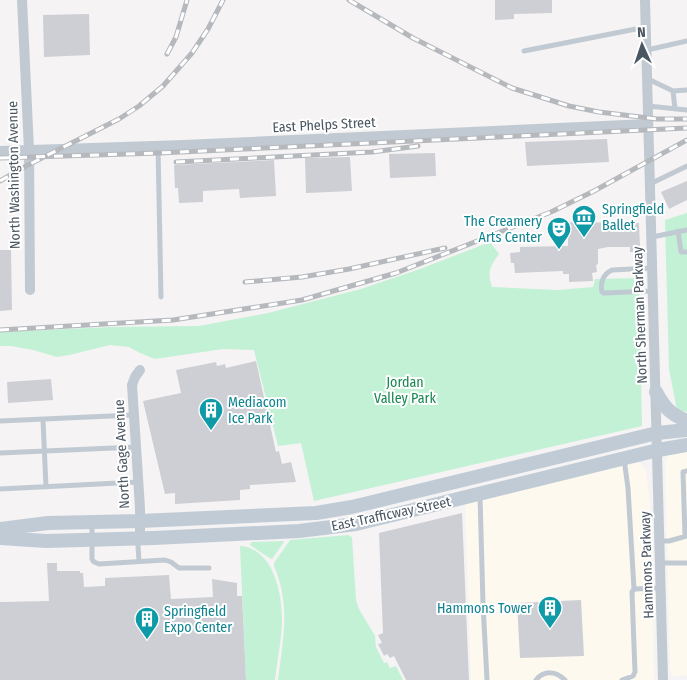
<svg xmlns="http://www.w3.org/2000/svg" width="687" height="680" font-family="'Fira Sans Condensed',sans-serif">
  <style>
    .commercial { fill: #fdf9ef }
    .green { fill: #c3f1d5 }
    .building { fill: #cdcfd5 }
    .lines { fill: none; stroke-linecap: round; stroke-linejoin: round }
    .lane { stroke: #c1cad2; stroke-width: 5 }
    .street { stroke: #c1cad2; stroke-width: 10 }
    .secondary { stroke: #c1cbd6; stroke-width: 14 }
    .rail-casing { stroke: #b5b8bd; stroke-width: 5 }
    .rail { stroke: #fff; stroke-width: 3; stroke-dasharray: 9; stroke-linecap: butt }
    .labels { text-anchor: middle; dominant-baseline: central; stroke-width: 4; stroke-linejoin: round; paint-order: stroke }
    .street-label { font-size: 14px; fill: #4a5661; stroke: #fff }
    .culture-label { font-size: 14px; fill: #0d838f; stroke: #fff; text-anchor: start }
    .park-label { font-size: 14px; fill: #17864f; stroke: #fff }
  </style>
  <rect width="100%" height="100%" fill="#f5f3f3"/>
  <path class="commercial" d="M687,449V675L675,677L672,675L670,670L665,463L667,458L671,454Z
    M635,462L640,463L646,471L650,503L654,680H471L465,503Z"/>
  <path class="green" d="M687,213V412L677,410L669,369L665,220Z
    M490,242L499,254C490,266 487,272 492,287L558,290L593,287L595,279L639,278L642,426L314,501L301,443L278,446L254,350L223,349L155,359L140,353L129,347L110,345L69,355L57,357L33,350L11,346H0V332L112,327L199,326L268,313L361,289L420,269Z
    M348,535L352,537L356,600L359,609L375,636L376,647L384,663L387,662L390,668L396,666L403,680H278C283,639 291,606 274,566V563L290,540Z
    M283,541L284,542L272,559C269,558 253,547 250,545L252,542Z
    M240,546C273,548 282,593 282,619C282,639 277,660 275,680H246Z"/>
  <path class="building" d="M495,0H552V13L514,14V19L495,20Z
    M89,14L90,55L44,57L43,15Z
    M607,139L609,162L527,166L525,142Z
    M435,153L436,176L390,178L389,154Z
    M350,157L352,191L306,193L305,158Z
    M274,160L276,196L240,198L239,189L203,191V202L179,203L178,188H175L174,165Z
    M687,181V200L669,209L661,192Z
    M564,222L639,223L640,247H637V252H630V247H608L598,249V264L596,265L597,272L592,273L593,281L569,282V274H563V271L515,273L514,263H511L510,253L520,252V247L568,246V231H564Z
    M0,250H11L12,310L0,311Z
    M256,361L276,452L279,451L282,464L291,462L296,482L250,485V489L240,490V500L175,504V493L165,494L143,401L181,393L176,370L216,362L217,366L225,364L226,368Z
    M51,379L53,400L8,403L7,382Z
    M462,513L469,680H406L394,656L390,658L387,654L384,656L378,644L382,643L378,635L383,633L379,533Z
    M47,563H57V571H80V573H83L84,587L105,586V578L169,575L171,599L213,597L212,579L237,583V596H242L246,680H0V602L49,601Z
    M581,600L584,656L520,658L517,603Z"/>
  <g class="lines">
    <path class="lane" d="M647,50L687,41
      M524,51L646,27
      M648,79L673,91L687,90
      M673,91L675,109
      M648,106L687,110
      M158,146L161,297
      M650,184L687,166
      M678,231L681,252H687
      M652,237L687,230
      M652,268L612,270C603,274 600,283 602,292L604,293L653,291
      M43,420L46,487
      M0,421L133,415
      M0,453L136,447
      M624,459L628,488L634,589
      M0,489L138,482
      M480,496L483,604L487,680
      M92,523V559L94,562L99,564L165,560L171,562L179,568H209
      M685,536L683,472L687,471
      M659,541H669L687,536
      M139,561L138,546L139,539
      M660,563H687
      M536,680C544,670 556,671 565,680
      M622,680L633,676L635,672L632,592L634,589L661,588"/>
    <path class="street" d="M22,0L29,150L30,290
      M645,0L663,680
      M0,151L184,145L648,124
      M140,538V508L132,385L135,377L140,370"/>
    <path class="secondary" d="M656,392C664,407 670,414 687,421
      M0,529L48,523L140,521L316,513L352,507L657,433L687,430
      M0,538L46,541L154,538L299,531L356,524L658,450L687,445"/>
    <defs>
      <path id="rail" d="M349,0L413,38L512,88L569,106L599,112L657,119H687
        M167,54L176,37L187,0
        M0,158L159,153L687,128
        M176,162L372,152L418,146
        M0,181L28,165L119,119L139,106L163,86L192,53L208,29L223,0
        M245,282L302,277L349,269L445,248
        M0,330L173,320L302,300L396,273L551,212L594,191L687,140"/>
    </defs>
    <use href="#rail" class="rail-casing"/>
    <use href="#rail" class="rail"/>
  </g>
  <defs>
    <symbol id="museum-pin" viewBox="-11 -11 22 30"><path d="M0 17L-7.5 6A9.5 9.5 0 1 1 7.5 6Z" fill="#0f9aa8" stroke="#fff"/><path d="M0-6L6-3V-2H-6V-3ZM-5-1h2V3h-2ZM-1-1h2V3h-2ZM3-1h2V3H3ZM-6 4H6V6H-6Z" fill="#fff"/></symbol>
    <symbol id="theatre-pin" viewBox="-11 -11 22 30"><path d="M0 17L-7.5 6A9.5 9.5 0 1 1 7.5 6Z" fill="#0f9aa8" stroke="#fff"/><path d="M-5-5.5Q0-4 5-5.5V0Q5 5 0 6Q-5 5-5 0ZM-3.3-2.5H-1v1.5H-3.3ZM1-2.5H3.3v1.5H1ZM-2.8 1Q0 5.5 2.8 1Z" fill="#fff"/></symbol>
    <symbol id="building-pin" viewBox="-11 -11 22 30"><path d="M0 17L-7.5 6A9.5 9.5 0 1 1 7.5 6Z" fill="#0f9aa8" stroke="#fff"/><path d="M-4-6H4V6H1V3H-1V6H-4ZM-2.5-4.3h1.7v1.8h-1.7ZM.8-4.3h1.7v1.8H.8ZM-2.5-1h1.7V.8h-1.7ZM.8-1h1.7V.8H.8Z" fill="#fff"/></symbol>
  </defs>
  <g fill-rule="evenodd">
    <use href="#museum-pin" x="570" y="203" width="28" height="38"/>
    <use href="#theatre-pin" x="545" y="215" width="28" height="38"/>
    <use href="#building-pin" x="197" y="396" width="28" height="38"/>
    <use href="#building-pin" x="536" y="594" width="28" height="38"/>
    <use href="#building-pin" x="133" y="605" width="28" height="38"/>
  </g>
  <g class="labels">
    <g class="street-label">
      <text transform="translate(324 125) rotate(-3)">East Phelps Street</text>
      <text transform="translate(14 175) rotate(-91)">North Washington Avenue</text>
      <text transform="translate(640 315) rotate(-92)">North Sherman Parkway</text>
      <text transform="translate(122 454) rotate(-93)">North Gage Avenue</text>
      <text transform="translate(391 514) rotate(-12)">East Trafficway Street</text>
      <text transform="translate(647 565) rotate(-92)">Hammons Parkway</text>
    </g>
    <g class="culture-label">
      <text x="602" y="209">Springfield<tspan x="602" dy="16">Ballet</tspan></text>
      <text x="542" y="221" text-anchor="end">The Creamery<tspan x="542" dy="16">Arts Center</tspan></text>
      <text x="228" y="402">Mediacom<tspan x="228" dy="16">Ice Park</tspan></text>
      <text x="532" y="608" text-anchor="end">Hammons Tower</text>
      <text x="164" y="611">Springfield<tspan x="164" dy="16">Expo Center</tspan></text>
    </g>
    <g class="park-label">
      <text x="405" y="382">Jordan<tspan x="405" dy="16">Valley Park</tspan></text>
    </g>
  </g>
  <g transform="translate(642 45) rotate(357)" stroke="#ffffff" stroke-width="4" paint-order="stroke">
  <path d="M0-4L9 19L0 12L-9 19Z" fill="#4a5661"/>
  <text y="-8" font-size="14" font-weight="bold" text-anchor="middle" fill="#4a5661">N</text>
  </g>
</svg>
